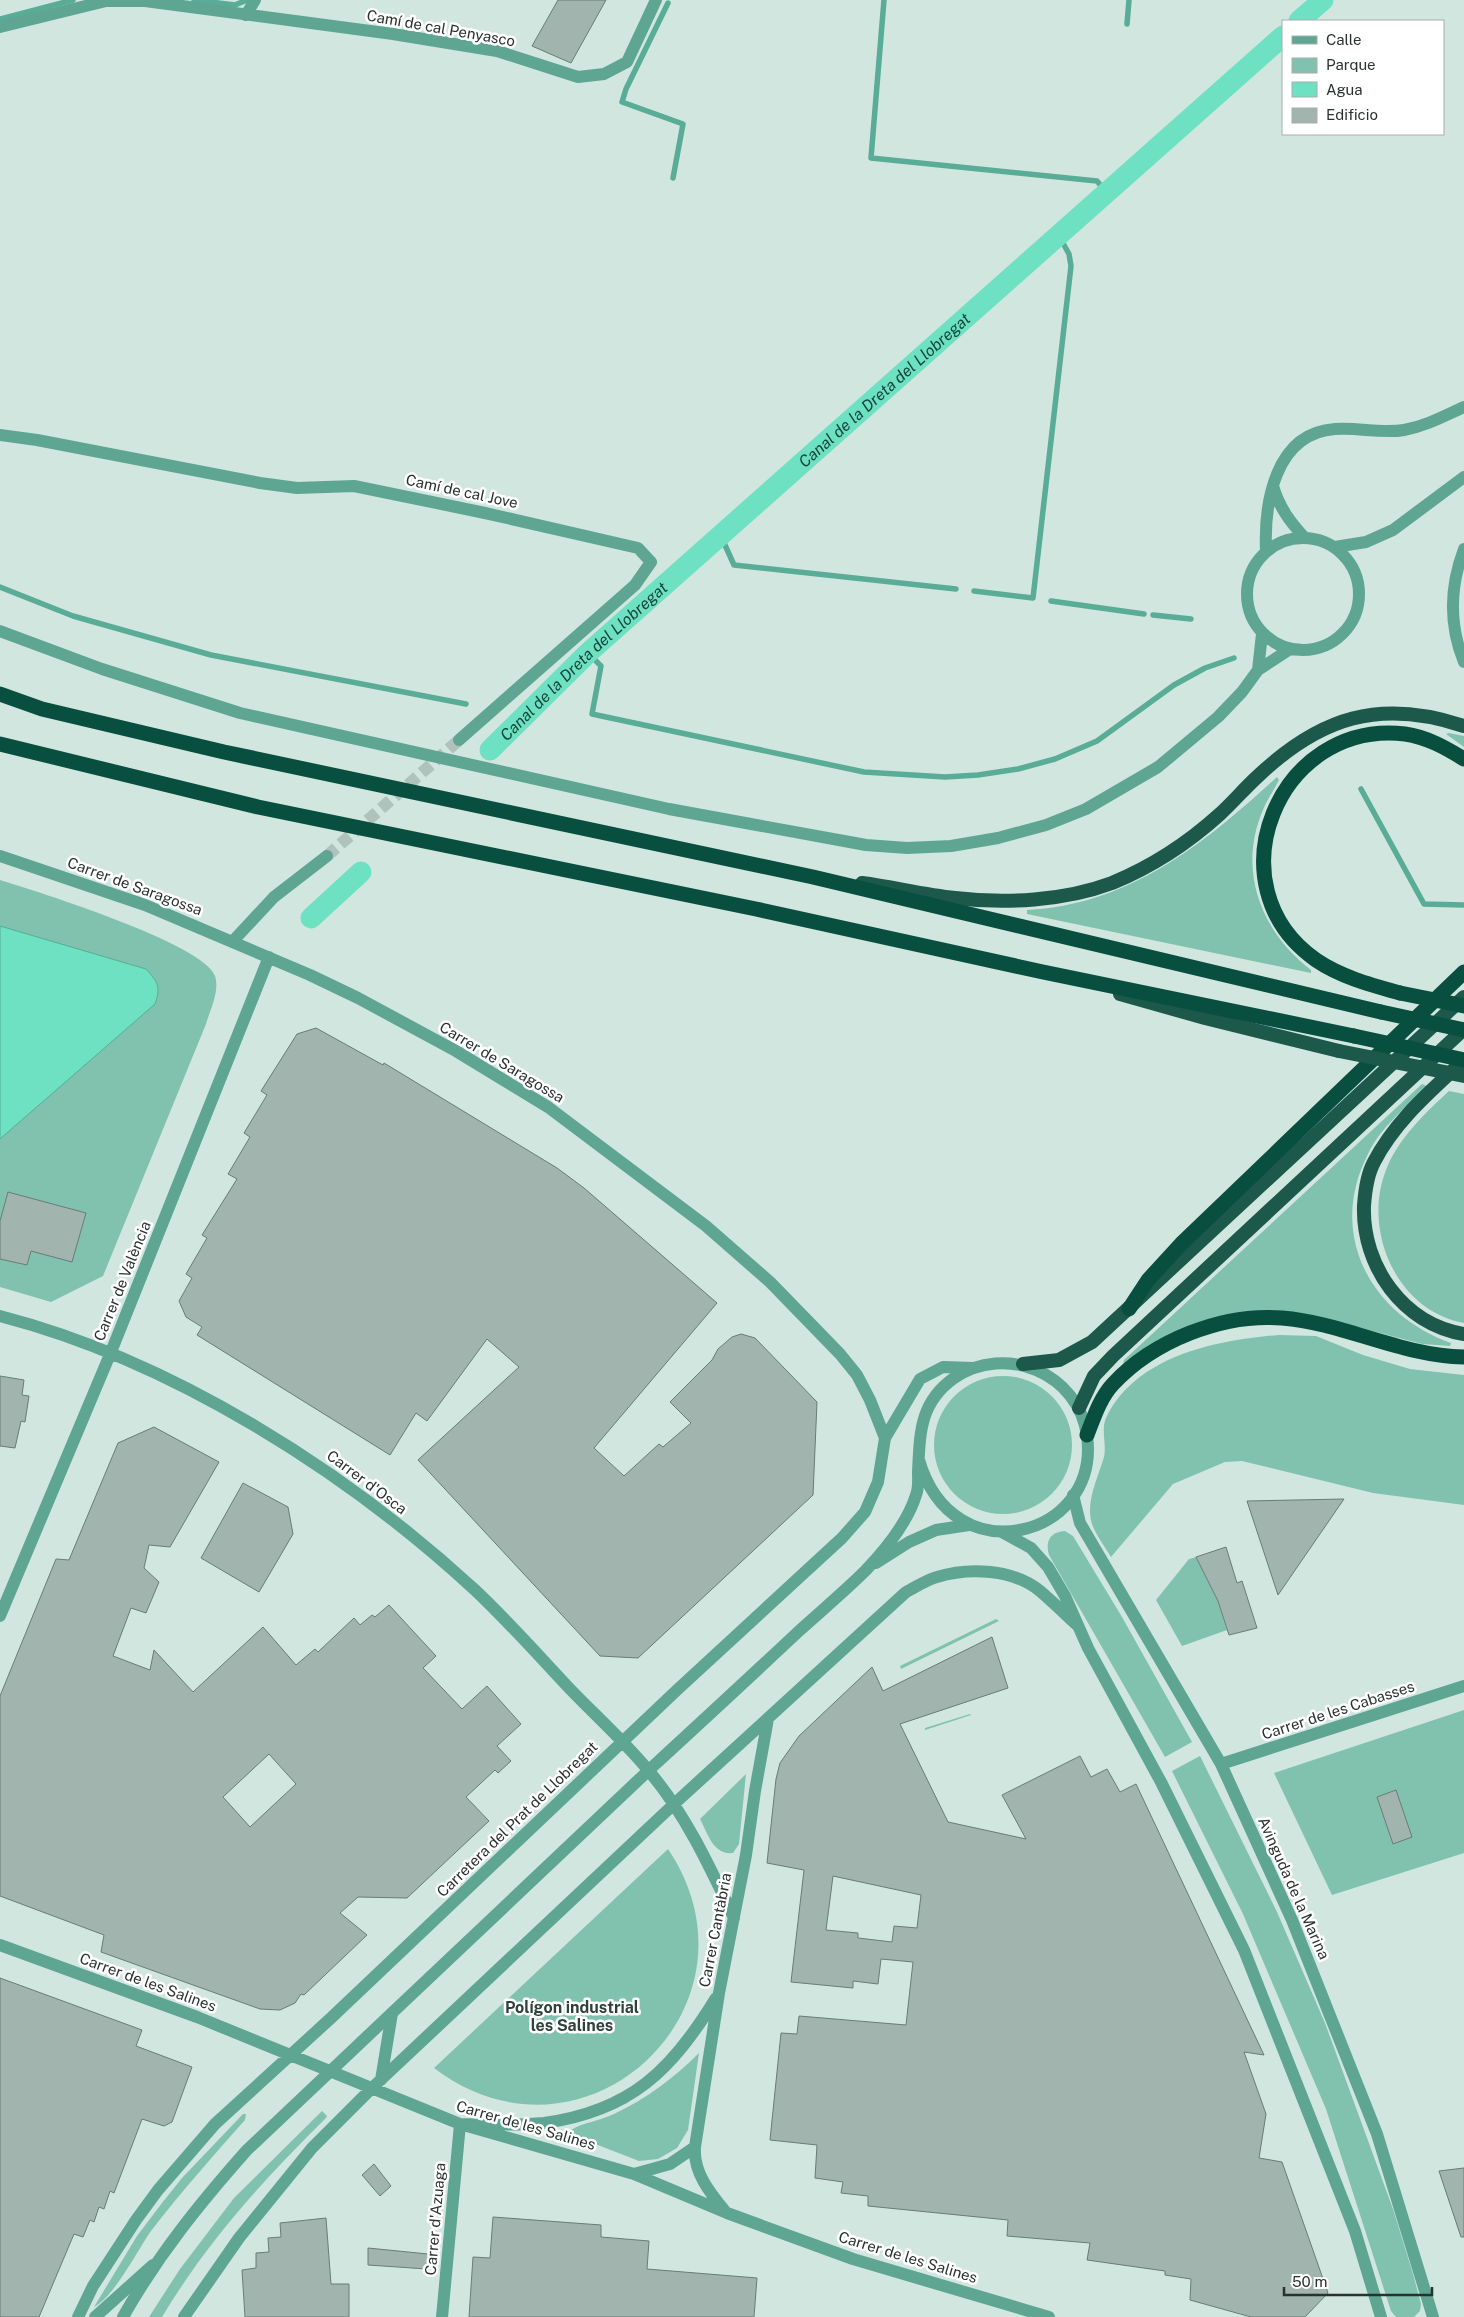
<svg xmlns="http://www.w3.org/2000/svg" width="1464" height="2317" font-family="'Public Sans',sans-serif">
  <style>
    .green { fill: #81c2ae }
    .water { fill: #6de1c1; stroke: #59ac95 }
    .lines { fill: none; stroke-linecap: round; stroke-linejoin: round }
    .stream { stroke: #59ac95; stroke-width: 5.5 }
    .canal { stroke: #6de1c1; stroke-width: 21 }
    .building { fill: #a1b5ae; stroke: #697c76; fill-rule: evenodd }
    .minor-tunnel { stroke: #b0c2bc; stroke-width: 12; stroke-dasharray: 12 6; stroke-linecap: butt }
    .minor { stroke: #5ea691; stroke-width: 12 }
    .tertiary { stroke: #5ea691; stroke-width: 12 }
    .trunk { stroke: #1c594a; stroke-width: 14 }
    .motorway { stroke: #084f3f; stroke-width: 15 }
    .trunk-bridge { stroke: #1c594a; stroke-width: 14 }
    .motorway-bridge { stroke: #084f3f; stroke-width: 15 }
    .labels { text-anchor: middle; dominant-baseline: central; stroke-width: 5; stroke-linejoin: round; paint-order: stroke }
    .street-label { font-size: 15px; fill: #2a322f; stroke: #fff }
    .water-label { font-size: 16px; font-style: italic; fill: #14473a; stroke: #fff }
    .neighbourhood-label { font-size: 16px; font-weight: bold; fill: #2f413b; stroke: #fff }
  </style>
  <rect width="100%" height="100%" fill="#d1e6df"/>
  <path class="green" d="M1449,733L1464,736V747L1446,734Z
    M1277,777L1279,780C1274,790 1267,800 1263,810C1237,870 1261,932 1311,970V973L1027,914V910C1130,905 1205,843 1277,777Z
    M0,880C36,891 205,944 215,976C220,991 210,1010 206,1024L103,1276L51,1302L0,1287Z
    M1422,1084L1427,1086L1426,1088C1405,1108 1381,1127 1368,1154C1327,1234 1370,1314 1451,1343L1450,1346L1422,1344L1311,1315L1270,1310L1247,1312L1193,1325L1153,1343L1123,1364L1124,1360Z
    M1449,1091L1464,1094V1323C1397,1311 1362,1231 1386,1170C1398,1139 1425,1113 1449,1091Z
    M1279,1335L1316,1336L1363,1355L1410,1369L1464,1375V1505L1373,1493L1242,1461L1225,1462L1173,1484L1111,1557C1105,1547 1096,1535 1092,1524C1085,1502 1098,1478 1104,1457C1107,1444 1100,1428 1107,1416C1138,1355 1218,1340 1279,1335Z
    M934 1445a69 69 0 1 1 138 0a69 69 0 1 1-138 0Z
    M1065,1531L1073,1536L1122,1617L1192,1742L1165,1757L1049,1555C1045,1541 1050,1532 1065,1531Z
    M1196,1557L1218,1601L1227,1630L1182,1646L1156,1600L1189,1559Z
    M996,1619L999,1621L901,1669L900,1666Z
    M1464,1710V1853L1332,1895L1274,1773Z
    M970,1714L971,1715L925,1730V1728Z
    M1200,1756L1277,1912L1325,2023L1393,2209L1413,2274L1421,2304L1420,2311L1414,2317H1396L1391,2311L1326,2109L1243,1914L1172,1771Z
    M746,1774L739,1844L733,1853C713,1855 708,1834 700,1819Z
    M668,1849C773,2005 585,2183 434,2068Z
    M699,2053L688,2130L677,2148L658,2159L639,2161L572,2135L571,2130C584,2122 600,2121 614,2114C646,2099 674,2078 699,2053Z
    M322,2111L327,2116L326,2118C264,2179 207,2242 162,2317H149L180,2269L234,2198Z
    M243,2114H246L245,2120C213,2156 181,2192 151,2231C137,2251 114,2297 94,2307L137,2236L162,2203L182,2178Z"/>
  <path class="water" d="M0,926L146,969C158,982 161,987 155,1004L0,1139Z"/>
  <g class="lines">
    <path class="stream" d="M194,0L235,5L247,0
      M884,0L871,158L1097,181L1107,193
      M668,3L626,89L622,102L683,124L673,178
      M0,19L73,0
      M1127,24L1129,0
      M720,534L734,565L956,589
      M0,587L73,616L211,655L466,704
      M974,591L1033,598L1071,266L1069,254L1059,236
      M1051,601L1144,614
      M1153,615L1191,619
      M588,653L601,666L592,714L864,772L945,777L978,775L1018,769L1055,759L1097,741L1174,685L1205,668L1234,658
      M504,726L510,730
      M1361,789L1424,904L1464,905"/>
    <g class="canal">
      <path d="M1299,21L1323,0"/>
      <path id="s1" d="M490,750L588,653L1283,36"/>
      <path d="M311,918L361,872"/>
    </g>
  </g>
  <path class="building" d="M558,0H606L571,63L532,46Z
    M316,1028L383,1065L384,1063L557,1168L584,1188L717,1303L594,1448L624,1476L659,1444L663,1447L691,1423L670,1402L712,1360L718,1349L732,1337L741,1334L755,1338L817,1402L813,1495L638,1658L600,1656L418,1460L519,1367L487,1339L427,1421L416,1413L390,1455L197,1335L202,1327L186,1317L179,1301L192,1278L186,1274L207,1238L202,1235L237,1179L228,1174L250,1137L244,1133L267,1095L261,1091L297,1034Z
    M8,1192L86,1213L72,1262L31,1251L27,1265L0,1259V1221Z
    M0,1376L24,1380L22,1395L29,1396L25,1422L21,1421L15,1448L0,1446Z
    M154,1427L219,1462L170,1547L149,1545L144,1568L159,1582L146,1613L131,1608L113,1656L150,1670L154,1650L193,1692L263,1627L296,1665L315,1649L318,1652L354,1618L360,1625L372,1615L375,1617L389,1605L436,1656L423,1668L462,1709L487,1686L521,1724L497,1746L511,1761L498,1773L495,1770L466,1797L489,1821L407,1898L358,1897L340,1913L367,1935L304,1995L301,1994L295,2003L280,2010L260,2009L101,1952L104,1935L0,1896V1696L56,1559L69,1560L118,1443ZM269,1754L296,1784L250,1827L223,1797Z
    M243,1483L288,1507L293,1534L259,1592L201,1558Z
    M1344,1499L1278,1595L1247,1501Z
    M1226,1547L1237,1583L1242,1581L1257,1628L1229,1635L1218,1601L1196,1557Z
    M992,1637L1008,1688L900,1724L948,1822L1026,1839L1002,1795L1080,1756L1091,1777L1107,1769L1120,1792L1136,1784L1264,2055L1244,2052L1266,2114L1259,2158L1282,2162L1328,2293L1305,2317H1251L1190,2300L1191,2279L1165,2275V2271L1087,2260L1090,2243L1007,2236L1008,2220L868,2206V2196L841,2193L843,2182L815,2178L817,2145L770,2140L781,2033L797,2034L799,2016L906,2025L913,1962L881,1959L878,1984L853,1981V1988L791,1982L804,1870L767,1863L776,1779L780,1763L799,1736L872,1667L883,1691ZM833,1876L921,1895L917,1928L894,1926L892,1942L858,1938V1933L826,1930Z
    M1396,1790L1412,1837L1393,1844L1377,1797Z
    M0,1978L142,2030L136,2046L192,2067L172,2122L164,2126L142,2119L114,2193L110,2191L104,2209L99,2207L94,2222L90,2220L83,2237L74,2234L39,2317H0Z
    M374,2164L391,2186L380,2196L362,2175Z
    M1464,2168V2237H1461L1439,2171Z
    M493,2217L601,2225V2237L649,2241L647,2269L757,2278L754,2317H469L473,2257L490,2258Z
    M326,2218L331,2284H349V2317H245L242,2270L256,2268V2253L269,2252L268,2238L281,2237L280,2223Z
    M368,2248L428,2254L427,2269L368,2265Z"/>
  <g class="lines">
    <path class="minor-tunnel" d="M327,856L459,740"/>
    <path class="minor" d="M246,15L255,0
      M0,27L106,1H145L393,34L497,51L578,77L604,74L627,62L656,0
      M0,435L37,440L260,483L297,488L354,486L485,513L638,548L651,562L635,585L459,740
      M1273,486C1279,507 1290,522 1305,538
      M1247 594a56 56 0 1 1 112 0a56 56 0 1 1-112 0Z
      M1335,547L1366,542L1393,530L1464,477
      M1464,549C1450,586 1449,625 1464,662
      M1266,551C1264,503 1275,433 1335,429C1358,427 1381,434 1404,430C1426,426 1444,416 1464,407
      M0,631L102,669L240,713L669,809L866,845L907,848L951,846L998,838L1046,825L1086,809L1158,767L1218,717L1242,692L1258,670L1290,649
      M1258,670L1262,634
      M0,856L145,905L310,975L358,998L456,1051L548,1107L706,1226L770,1282L840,1354L857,1375L870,1400L885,1438
      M233,941L274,897L327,856
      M0,1316C171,1360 346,1471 475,1590C508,1621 539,1656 570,1689C596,1716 624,1741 648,1770C685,1813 710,1867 734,1918
      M1073,1495L1080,1523L1221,1764L1292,1920L1377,2134L1433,2317
      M1002,1532L1031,1548L1048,1567L1065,1596L1088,1648L1161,1782L1244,1950L1355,2231L1381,2317
      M0,1616L111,1352L269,957
      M1221,1764L1464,1686
      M0,1945L197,2017L460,2124L634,2174L727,2213L853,2259L1049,2317
      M381,2080L392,2013
      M634,2174L670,2164L695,2147
      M725,2211C710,2193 693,2172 695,2147L719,1993L746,1855L755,1791L768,1719
      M78,2317L93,2286L136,2220L158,2190L215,2124L331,2018L677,1690L842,1538L865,1512L878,1482L885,1438L920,1379L943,1367L973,1368
      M95,2317L153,2265
      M184,2317L239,2238L312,2148L372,2088L673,1805L906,1592C916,1587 926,1580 937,1577C969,1567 1013,1569 1040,1591C1053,1602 1065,1614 1077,1625
      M442,2317L460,2124C487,2124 516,2126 544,2123C631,2111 672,2070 716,1998"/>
    <path class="tertiary" d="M876,1563L909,1542L936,1530L969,1525
      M123,2317C158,2255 200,2203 247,2150C382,2024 515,1896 649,1770C699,1724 749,1678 799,1631C821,1611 845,1591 866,1570C885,1550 908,1521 916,1495C919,1488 918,1479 918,1472C920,1434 919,1403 954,1378C1005,1343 1079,1373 1087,1436C1101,1537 953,1577 919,1460"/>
    <path class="trunk" d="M862,883C893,887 924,895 955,898C1005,904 1064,901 1112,883C1151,867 1188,843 1220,814C1233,802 1244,789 1257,777C1320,717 1380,698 1464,726
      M1120,994L1205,1018L1339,1051
      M1464,1060C1431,1091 1395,1121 1374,1162C1367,1175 1365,1191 1364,1206C1362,1266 1403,1324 1464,1334
      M1023,1364L1059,1360L1092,1342L1464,997
      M1079,1408L1094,1376L1113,1356L1464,1029"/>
    <path class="motorway" d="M0,694L42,709L224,752L813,877L1381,1012
      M0,744L258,807L756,909L1043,972L1354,1036
      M1400,993C1371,985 1341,977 1316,960C1210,886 1278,719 1405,734C1427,737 1446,748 1464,759
      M1129,1309L1148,1280L1181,1244L1464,972
      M1087,1435C1094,1417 1100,1398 1113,1384C1153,1341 1222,1313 1282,1318C1344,1323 1401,1356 1464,1357"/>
    <path class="trunk-bridge" d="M1339,1051L1464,1076"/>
    <path class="motorway-bridge" d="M1400,993L1464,1006
      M1381,1012L1464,1030
      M1354,1036L1464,1060"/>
  </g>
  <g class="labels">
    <g class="street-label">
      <text transform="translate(441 28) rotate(10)">Camí de cal Penyasco</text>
      <text transform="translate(462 491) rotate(12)">Camí de cal Jove</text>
      <text transform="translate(135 886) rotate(20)">Carrer de Saragossa</text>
      <text transform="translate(502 1062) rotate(31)">Carrer de Saragossa</text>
      <text transform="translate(122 1281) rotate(-68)">Carrer de València</text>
      <text transform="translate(367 1482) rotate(37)">Carrer d'Osca</text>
      <text transform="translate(1338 1710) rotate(-18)">Carrer de les Cabasses</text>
      <text transform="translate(517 1819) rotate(-44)">Carretera del Prat de Llobregat</text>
      <text transform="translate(1294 1888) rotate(66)">Avinguda de la Marina</text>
      <text transform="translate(715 1930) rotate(-79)">Carrer Cantàbria</text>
      <text transform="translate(148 1982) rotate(20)">Carrer de les Salines</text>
      <text transform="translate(526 2125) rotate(16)">Carrer de les Salines</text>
      <text transform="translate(435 2219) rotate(-85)">Carrer d'Azuaga</text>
      <text transform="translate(908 2257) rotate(17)">Carrer de les Salines</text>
    </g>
    <g class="water-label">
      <text stroke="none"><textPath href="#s1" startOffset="534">Canal de la Dreta del Llobregat</textPath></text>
      <text stroke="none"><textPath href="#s1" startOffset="129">Canal de la Dreta del Llobregat</textPath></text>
    </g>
    <g class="neighbourhood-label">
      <text x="572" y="2007">Polígon industrial<tspan x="572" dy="18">les Salines</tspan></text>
    </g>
  </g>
  <rect x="1282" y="20" width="162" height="115" fill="#ffffff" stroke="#aaadac"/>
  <rect x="1292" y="36" width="25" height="8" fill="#5ea691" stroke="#aaadac"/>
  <text x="1326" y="45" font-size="15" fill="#2a322f">Calle</text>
  <rect x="1292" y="58" width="25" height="15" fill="#81c2ae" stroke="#aaadac"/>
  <text x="1326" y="70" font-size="15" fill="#2a322f">Parque</text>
  <rect x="1292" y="82" width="25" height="15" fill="#6de1c1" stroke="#aaadac"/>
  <text x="1326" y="95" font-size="15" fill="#2a322f">Agua</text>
  <rect x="1292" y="108" width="25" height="15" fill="#a1b5ae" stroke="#aaadac"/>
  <text x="1326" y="120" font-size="15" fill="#2a322f">Edificio</text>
  <path d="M1284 2287v8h148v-8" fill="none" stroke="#2a322f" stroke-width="2.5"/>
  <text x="1292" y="2287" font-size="15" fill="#2a322f" stroke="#ffffff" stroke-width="4" paint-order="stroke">50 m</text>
</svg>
